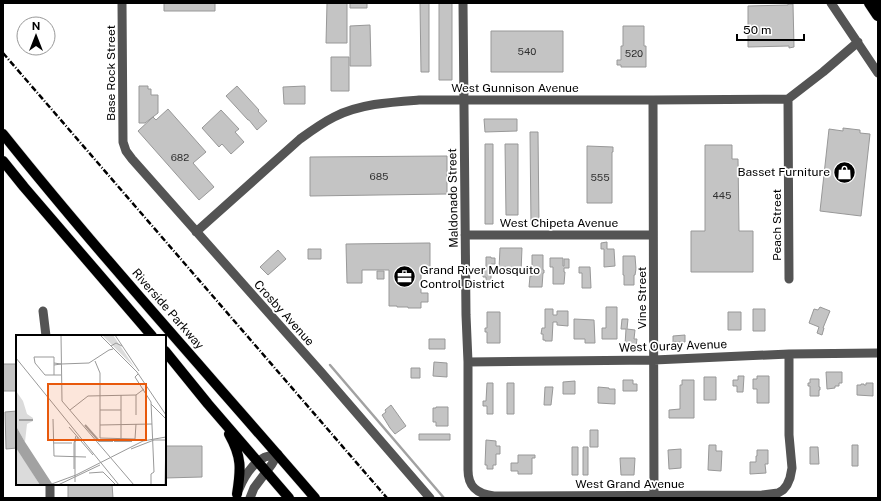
<svg xmlns="http://www.w3.org/2000/svg" width="881" height="501" font-family="'Public Sans',sans-serif">
  <style>
    .lines { fill: none; stroke-linecap: round; stroke-linejoin: round }
    .stream { stroke: #a2a2a2; stroke-width: 2.5 }
    .building { fill: #c4c4c4; stroke: #989898 }
    .major-casing { stroke: #dbdbdb; stroke-width: 11 }
    .highway-casing { stroke: #dbdbdb; stroke-width: 13 }
    .minor { stroke: #545454; stroke-width: 9 }
    .major { stroke: #000; stroke-width: 10 }
    .highway { stroke: #000; stroke-width: 12 }
    .rail { stroke: #000; stroke-width: 2.5; stroke-dasharray: 6 2 1 2; stroke-linecap: butt }
    .labels { text-anchor: middle; dominant-baseline: central; stroke-width: 3.5; stroke-linejoin: round; paint-order: stroke }
    .number-label { font-size: 10px; fill: #313131 }
    .street-label { font-size: 12px; fill: #000; stroke: #fff }
    .poi-label { font-size: 12px; fill: #000; stroke: #fff; text-anchor: end }
    .inset-river { fill: none; stroke: #a2a2a2; stroke-width: 2 }
    .inset-road { fill: none; stroke: #999; stroke-width: 1 }
    .view { fill: #e8590c; fill-opacity: 0.15; stroke: #e8590c; stroke-width: 2 }
    .inset-edge { fill: none; stroke: #000; stroke-width: 2 }
  </style>
  <rect width="100%" height="100%" fill="#fff"/>
  <g class="lines">
    <path class="stream" d="M330,365L444,498"/>
  </g>
  <path class="building" d="M164,3H215V11H164Z
    M327,3H347V43H326Z
    M350,3H367V8H350Z
    M420,3H429V72H421Z
    M439,3H452V80H439Z
    M788,4H793L794,47L789,48V46L748,47V6L788,5Z
    M370,25L371,66H350V26Z
    M623,26H644V46H646V67H621V65H617V60H621V46H623Z
    M491,31H563V72H491Z
    M331,57H349V91H331Z
    M139,86H148V89H151V95H158V113L145,123H139Z
    M237,86L259,110L258,111L267,121L257,130L249,120H248L226,96Z
    M305,86V104H284L283,87Z
    M168,109L206,152L193,163L214,187L199,200L138,131L153,117L156,120Z
    M221,110L239,129L235,132L244,142L231,154L222,144L219,147L202,128Z
    M484,119H517V131L485,132Z
    M843,128L860,130V133L870,134L861,216L820,211L829,129L843,131Z
    M530,132H538L539,225H531Z
    M485,144H493V224H485Z
    M505,144H518V215H506Z
    M705,145H732V159H738L739,231H753V272H691V231H705Z
    M587,146L613,147V152H612V203H587Z
    M447,156V194L310,196V157Z
    M607,242V249H614L615,266L604,267V249H601V243Z
    M428,243H430V270H421V293H428V302H421V308H408V307H397V306H389V270H362V283H347L346,244Z
    M500,248H522L521,272H509V269H499Z
    M308,249H321V259H308Z
    M278,250L286,259L268,275L260,267Z
    M532,255H543V270H544V273H543L542,287H529L530,276H532Z
    M623,256H635L636,269L635,275H634V285H624V275H623Z
    M486,257H491V258H495V264H491V284H486V277H483V268H486Z
    M550,258H563V266H564V259H569V268H564V272H565L564,284H553V267H550Z
    M579,267H590L591,288H582V273H579Z
    M377,271H384V279H377Z
    M606,307H617V339H602V328H606Z
    M820,307L830,311L823,328H824L822,335L817,333L819,327L809,323L814,309L818,310Z
    M545,309H553V315H557V311H568V326L557,325V322H553L552,341H545V340H543V334H541L542,328H545Z
    M753,309H765V331H753Z
    M487,312H500V343H487V332H485V328H487Z
    M728,312H741V330H728Z
    M574,319L594,320L595,343H585V339H574Z
    M622,319H628L627,329L635,330L634,339H637L636,346L625,345L626,329H621Z
    M685,335V342H673V336Z
    M429,339H445V349H429Z
    M434,362L447,363V377L433,376Z
    M3,364H17V391H3Z
    M411,368H420V378H411Z
    M826,372H842V383H839V386H835V388L827,389Z
    M738,376H744L743,392H737V386H733V380H738Z
    M757,376H769V403H757V389H753V379H757Z
    M704,377H716V400H704Z
    M810,379H819V387H820V390H819V396H810V386H808V383H810Z
    M623,380H633V384H637V391H623Z
    M682,380H694V418H669V410L680,409V385H682Z
    M575,381V394H563V382Z
    M487,383H493V414H487V406H483V401H486Z
    M507,383H514V414H507Z
    M866,383H873V396L857,395V385H861V384H864V385H866Z
    M545,387H553L551,405H544Z
    M598,387L609,388V389H615V404L598,403Z
    M391,405L406,426L395,434L390,428L382,415L386,412L385,410Z
    M436,407H448V426H436V422H433V408H436Z
    M17,411V448L6,449L5,412Z
    M590,430H598V447H590Z
    M419,434H450V440H419Z
    M486,440L496,441V446H500V454H496V465H493V469H487V465H485Z
    M709,445H716V451H722L721,471L708,470Z
    M852,445H858V466H852Z
    M165,446H202V477L165,478Z
    M572,447H578V475H572Z
    M583,447H588V475H583Z
    M810,447H818L819,464H810Z
    M681,449V468L669,469L668,450Z
    M757,450H768V464H765L766,473L750,474V462H756V456H757Z
    M518,455H535V458H532V474H518V471H511V463H518Z
    M620,458H635L634,475H621Z
    M68,484H112L113,498H68Z"/>
  <g class="lines">
    <defs>
      <path id="major" d="M3,134C103,259 211,377 315,498
        M3,161L24,187L152,336
        M165,351L208,404L289,498
        M229,434C242,457 241,469 237,494"/>
      <path id="highway" d="M870,3L878,15"/>
    </defs>
    <use href="#major" class="major-casing"/>
    <use href="#highway" class="highway-casing"/>
    <path class="minor" d="M122,3L123,142L126,151L132,159L321,372L430,498
      M463,3L466,315L468,362V470C468,487 477,494 494,496L762,495L778,493L783,490L787,485L790,478L792,468L789,435V354
      M831,3L878,73
      M788,99L789,279
      M653,100L654,496
      M196,232L300,139C311,131 322,123 334,117C359,104 391,102 419,100H653L788,99L823,72L858,42
      M465,235H653
      M43,311L46,336
      M468,362L654,360L789,354L878,353
      M50,484V498
      M239,489C244,477 253,463 265,457C269,456 274,455 278,454
      M250,498L254,488L272,464L278,454"/>
    <use href="#major" class="major"/>
    <use href="#highway" class="highway"/>
    <path class="rail" d="M3,53L387,498"/>
  </g>
  <defs>
    <symbol id="shop-disc" viewBox="-11 -11 22 22"><circle r="9.5" fill="#000" stroke="#fff"/><path d="M-5-2.5h2.3a2.7 3.5 0 0 1 5.4 0H5L5.5 6h-11ZM-1.5-2.5h3a1.5 2.3 0 0 0-3 0Z" fill="#fff"/></symbol>
    <symbol id="office-disc" viewBox="-11 -11 22 22"><circle r="9.5" fill="#000" stroke="#fff"/><path d="M-6-3h4V-5.5h4V-3h4V5H-6ZM-1-4.5V-3h2v-1.5ZM-6 0V1H6V0Z" fill="#fff"/></symbol>
  </defs>
  <g fill-rule="evenodd">
    <use href="#shop-disc" x="832" y="160" width="25" height="25"/>
    <use href="#office-disc" x="392" y="264" width="25" height="25"/>
  </g>
  <g class="labels">
    <g class="number-label">
      <text x="527" y="51">540</text>
      <text x="634" y="53">520</text>
      <text x="180" y="157">682</text>
      <text x="379" y="176">685</text>
      <text x="600" y="177">555</text>
      <text x="722" y="195">445</text>
    </g>
    <g class="street-label">
      <text transform="translate(111 73) rotate(-90)">Base Rock Street</text>
      <text x="515" y="88">West Gunnison Avenue</text>
      <text transform="translate(453 198) rotate(-91)">Maldonado Street</text>
      <text x="559" y="223">West Chipeta Avenue</text>
      <text transform="translate(777 225) rotate(-90)">Peach Street</text>
      <text transform="translate(642 298) rotate(-90)">Vine Street</text>
      <text transform="translate(168 309) rotate(49)">Riverside Parkway</text>
      <text transform="translate(284 313) rotate(48)">Crosby Avenue</text>
      <text transform="translate(673 346) rotate(-2)">West Ouray Avenue</text>
      <text x="630" y="484">West Grand Avenue</text>
    </g>
    <g class="poi-label">
      <text x="830" y="172">Basset Furniture</text>
      <text x="420" y="270" text-anchor="start">Grand River Mosquito<tspan x="420" dy="14">Control District</tspan></text>
    </g>
  </g>
  <g transform="translate(16 335)">
    <rect width="150" height="150" fill="#fff"/>
    <path d="M86,0H97L119,33ZM0,56L7,66L11,79L17,83V86L11,89L9,107L0,91ZM0,113L11,129L24,150H0Z" fill="#dbdbdb"/>
    <path d="M0,91L9,107L37,150H24L0,113Z" fill="#a2a2a2"/>
    <path class="inset-river" d="M3,85H17M69,90L83,106H97M98,106H116"/>
    <path class="inset-road" d="M45,0L46,66L118,150M84,0L121,37L150,80M99,0L123,36M95,11L100,8L106,11M0,23L103,150M79,26L84,38V103L119,104L120,89M38,28L45,29L38,30M45,29L73,28L93,15L97,14M122,39L119,42L135,67L138,137L135,139V150M38,40V22H18L19,28L29,40H45M105,60V105M120,60V80M135,69L150,84M54,75L72,61L120,60L128,54M84,75H105M37,84L38,121L70,122M84,90L136,89M53,92L77,120M37,108H56M115,114L138,105H150M58,134V108L60,101M73,138L87,137L100,150M59,147V107L62,102M33,150L60,140L127,106L150,102M42,150L84,130M149,150L150,100"/>
    <path class="view" d="M32,49H130V105H32Z"/>
    <rect width="150" height="150" class="inset-edge"/>
  </g>
  <rect width="881" height="501" fill="none" stroke="#000000" stroke-width="8"/>
  <g transform="translate(36 36)"><circle r="19" fill="#ffffff" stroke="#999999"/>
  <path d="M0-3L7 15L0 10L-7 15Z" fill="#000000"/>
  <text y="-6" font-size="11" font-weight="bold" text-anchor="middle" fill="#000000">N</text>
  </g>
  <path d="M737 34v6h67v-6" fill="none" stroke="#000000" stroke-width="2"/>
  <text x="743" y="34" font-size="12" fill="#000000" stroke="#ffffff" stroke-width="3" paint-order="stroke">50 m</text>
</svg>
